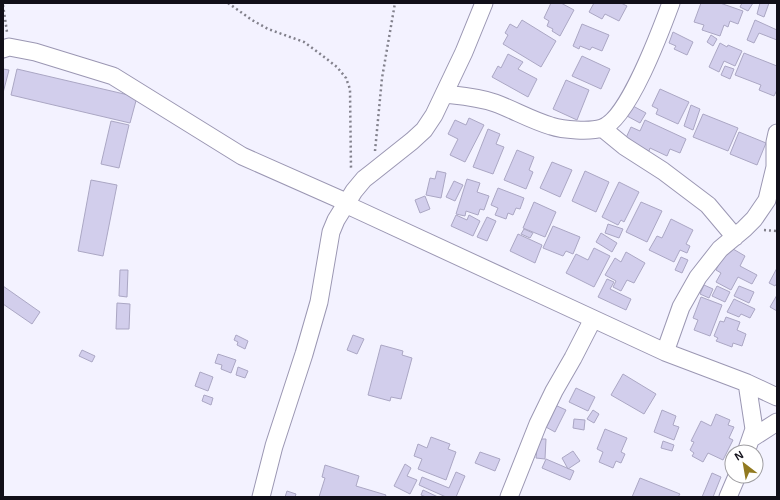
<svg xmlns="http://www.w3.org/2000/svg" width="780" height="500" font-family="Helvetica,sans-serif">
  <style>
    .building { fill: #d2ceec; stroke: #aba7c4 }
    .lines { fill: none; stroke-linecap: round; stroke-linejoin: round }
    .minor-casing { stroke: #9b97b3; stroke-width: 19 }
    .path { stroke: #82818c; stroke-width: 2.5; stroke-dasharray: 2 3; stroke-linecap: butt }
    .minor { stroke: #fff; stroke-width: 17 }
  </style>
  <rect width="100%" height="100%" fill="#f3f2ff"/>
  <path class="building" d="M551,3H561L574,10L560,36L552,31L553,29L547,26L549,21L544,18Z
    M594,3H621L627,6L619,21L605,14L602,19L589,12Z
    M701,3H720L743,11L738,24L730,21L728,27L724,25L720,36L702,30L704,25L694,22Z
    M742,3H753L748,11L740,7Z
    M760,3H769L764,17L757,14Z
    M522,20L556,41L541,67L503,44L508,35L505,33L510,24L517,28Z
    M755,20L777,30V40L759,33L754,43L747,40Z
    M582,24L609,35L602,51L592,47L590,50L580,46L579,49L573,46Z
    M673,32L693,42L687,55L674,49L676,46L669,43Z
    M711,35L717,39L713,46L707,42Z
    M720,43L727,47L728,45L742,51L735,66L724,61L719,72L709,67Z
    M744,53L777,66V90L774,96L759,90L761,85L735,75Z
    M508,54L523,62L518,69L537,79L528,97L492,77L498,66L501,68Z
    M582,56L610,69L601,89L572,76Z
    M725,66L734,69L730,79L721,75Z
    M3,69L9,70L3,93Z
    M17,69L137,97L130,123L11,95Z
    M566,80L589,90L577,120L553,109Z
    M660,89L689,102L678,124L656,114L658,109L652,106Z
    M691,105L700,109L693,130L684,126Z
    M633,106L646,113L640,123L627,116Z
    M703,114L738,128L728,151L693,137Z
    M469,118L484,125L465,162L450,155L458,139L448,134L455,120L466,125Z
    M645,120L686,139L680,153L670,149L667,156L650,148L649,151L625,140L631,127L640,131Z
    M111,121L129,125L119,168L101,164Z
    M488,129L500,134L496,144L504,147L493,174L473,167Z
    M739,132L766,143L757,165L730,154Z
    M517,150L534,157L529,170L533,172L526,189L504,180Z
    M552,162L572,170L560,197L540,188Z
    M437,171L446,173L441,198L426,195L430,178L435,179Z
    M585,171L609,182L596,212L572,201Z
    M467,179L480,183L477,192L489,196L484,210L480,209L478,215L466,211L465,216L456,214Z
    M91,180L117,185L103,256L78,251Z
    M454,181L463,185L455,201L446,197Z
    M619,182L639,192L624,222L621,220L618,225L602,217Z
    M498,188L524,198L520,209L516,208L513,215L508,213L506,219L495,215L498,208L491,205Z
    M425,196L430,209L420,213L415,200Z
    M534,202L556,212L545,237L523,228Z
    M641,202L662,211L647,242L626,232Z
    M456,215L467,220L469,215L480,221L473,236L451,226Z
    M487,217L496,221L487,241L477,237Z
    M671,219L693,230L686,244L690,246L687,253L680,250L674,262L649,250L657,236L662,238Z
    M608,224L623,229L619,238L605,233Z
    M553,226L580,237L573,254L566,251L563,256L543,248Z
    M524,229L533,233L530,238L521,234Z
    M601,233L617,243L612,252L596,242Z
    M518,234L542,245L535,263L510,251Z
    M728,246L745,256L740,266L757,275L752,284L738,277L731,290L716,282L721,273L716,270Z
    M594,248L610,256L594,287L566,273L576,254L588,260Z
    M626,252L645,263L634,283L627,280L621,291L613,287L616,281L605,275L615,258L621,262Z
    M681,257L688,260L682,273L675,270Z
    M777,268V283L775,286L769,283Z
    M120,270H128L127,297L119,296Z
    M607,279L614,282L610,289L631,299L626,310L598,297Z
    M704,285L713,289L709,298L700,294Z
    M3,286L40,312L32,324L3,304Z
    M717,286L730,292L725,302L712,296Z
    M739,286L754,292L749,303L734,296Z
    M777,295V311L770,307Z
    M701,297L722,305L710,336L694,330L698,320L693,318Z
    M734,299L755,309L750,318L741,314L739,317L727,312Z
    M117,303L130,304L129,329H116Z
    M726,317L740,322L737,330L746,334L742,346L733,343L732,347L716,341L718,338L714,336L720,321L724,322Z
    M236,335L248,341L245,349L237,345L238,342L234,340Z
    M353,335L364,339L357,354L347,350Z
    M381,345L403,351L402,355L412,358L401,399L391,397L390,401L368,395Z
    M82,350L95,356L92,362L79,356Z
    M218,354L236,360L231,373L221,369L222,365L215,363Z
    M238,367L248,371L245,378L236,375Z
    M200,372L213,377L208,391L195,386Z
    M623,374L656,394L644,414L611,395Z
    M576,388L595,397L588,411L569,402Z
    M204,395L213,398L211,405L202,401Z
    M555,405L566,410L555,432L544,426Z
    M593,410L599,414L594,423L587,419Z
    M662,410L676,416L673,425L679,427L674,440L654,432Z
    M716,414L730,420L728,425L734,427L729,438L733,440L723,460L708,453L703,462L692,456L694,453L690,450L694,442L691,441L701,421L711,426Z
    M574,419L585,420L584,430L573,428Z
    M605,429L627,438L621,452L625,454L621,463L616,461L613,468L599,462L603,452L597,449Z
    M431,437L450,444L448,449L456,452L446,480L418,469L422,459L414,456L418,444L427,448Z
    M538,439H546L545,459L536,458Z
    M663,441L674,445L672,451L661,448Z
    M573,451L580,461L568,469L562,458Z
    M480,452L500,459L495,471L475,463Z
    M546,459L574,471L570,480L542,468Z
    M405,464L411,468L407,476L417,480L410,494L394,486Z
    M325,465L359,476L356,486L386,495L385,497H319L325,478L322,477Z
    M456,472L465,476L456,497H446L419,485L422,477L449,488Z
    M712,473L721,477L713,497H702Z
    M640,478L680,494L678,497H632Z
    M423,490L438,497H426L421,495Z
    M287,491L296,494L295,497H285Z"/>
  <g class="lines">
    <defs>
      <path id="minor" d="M3,49L9,47L35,52L113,76L242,156L346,202
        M444,94C462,96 478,97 495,103C514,110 531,120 551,126C563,130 590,132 602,128C628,119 661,30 671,3
        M602,128L624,146L663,171L708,205L735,237
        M345,204L665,352L747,383L777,397
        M665,352L681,307L698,277L720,249L744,229L754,219L767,200L775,167V142L777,133
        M752,438L777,422
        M746,452L754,429L747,383
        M261,497L274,446L304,354L319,302L331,232L336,220L354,191L364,179L373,172L412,141L424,130L434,115L464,52L484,3
        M509,497L538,424L554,391L573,358L593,319
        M728,497L737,476"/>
    </defs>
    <use href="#minor" class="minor-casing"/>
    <path class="path" d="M228,3L252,20L268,29L304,42L319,53L337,67L346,78L350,89L351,169
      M3,5L7,32
      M375,151L382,78L395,3
      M764,230L777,231"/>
    <use href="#minor" class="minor"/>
  </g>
  <rect width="780" height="500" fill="none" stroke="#110f19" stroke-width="8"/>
  <g transform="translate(744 464) rotate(329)"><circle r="19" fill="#ffffff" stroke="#a09fa3"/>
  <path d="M0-3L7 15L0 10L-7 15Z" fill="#927a20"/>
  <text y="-6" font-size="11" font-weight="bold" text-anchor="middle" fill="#110f19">N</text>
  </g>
</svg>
